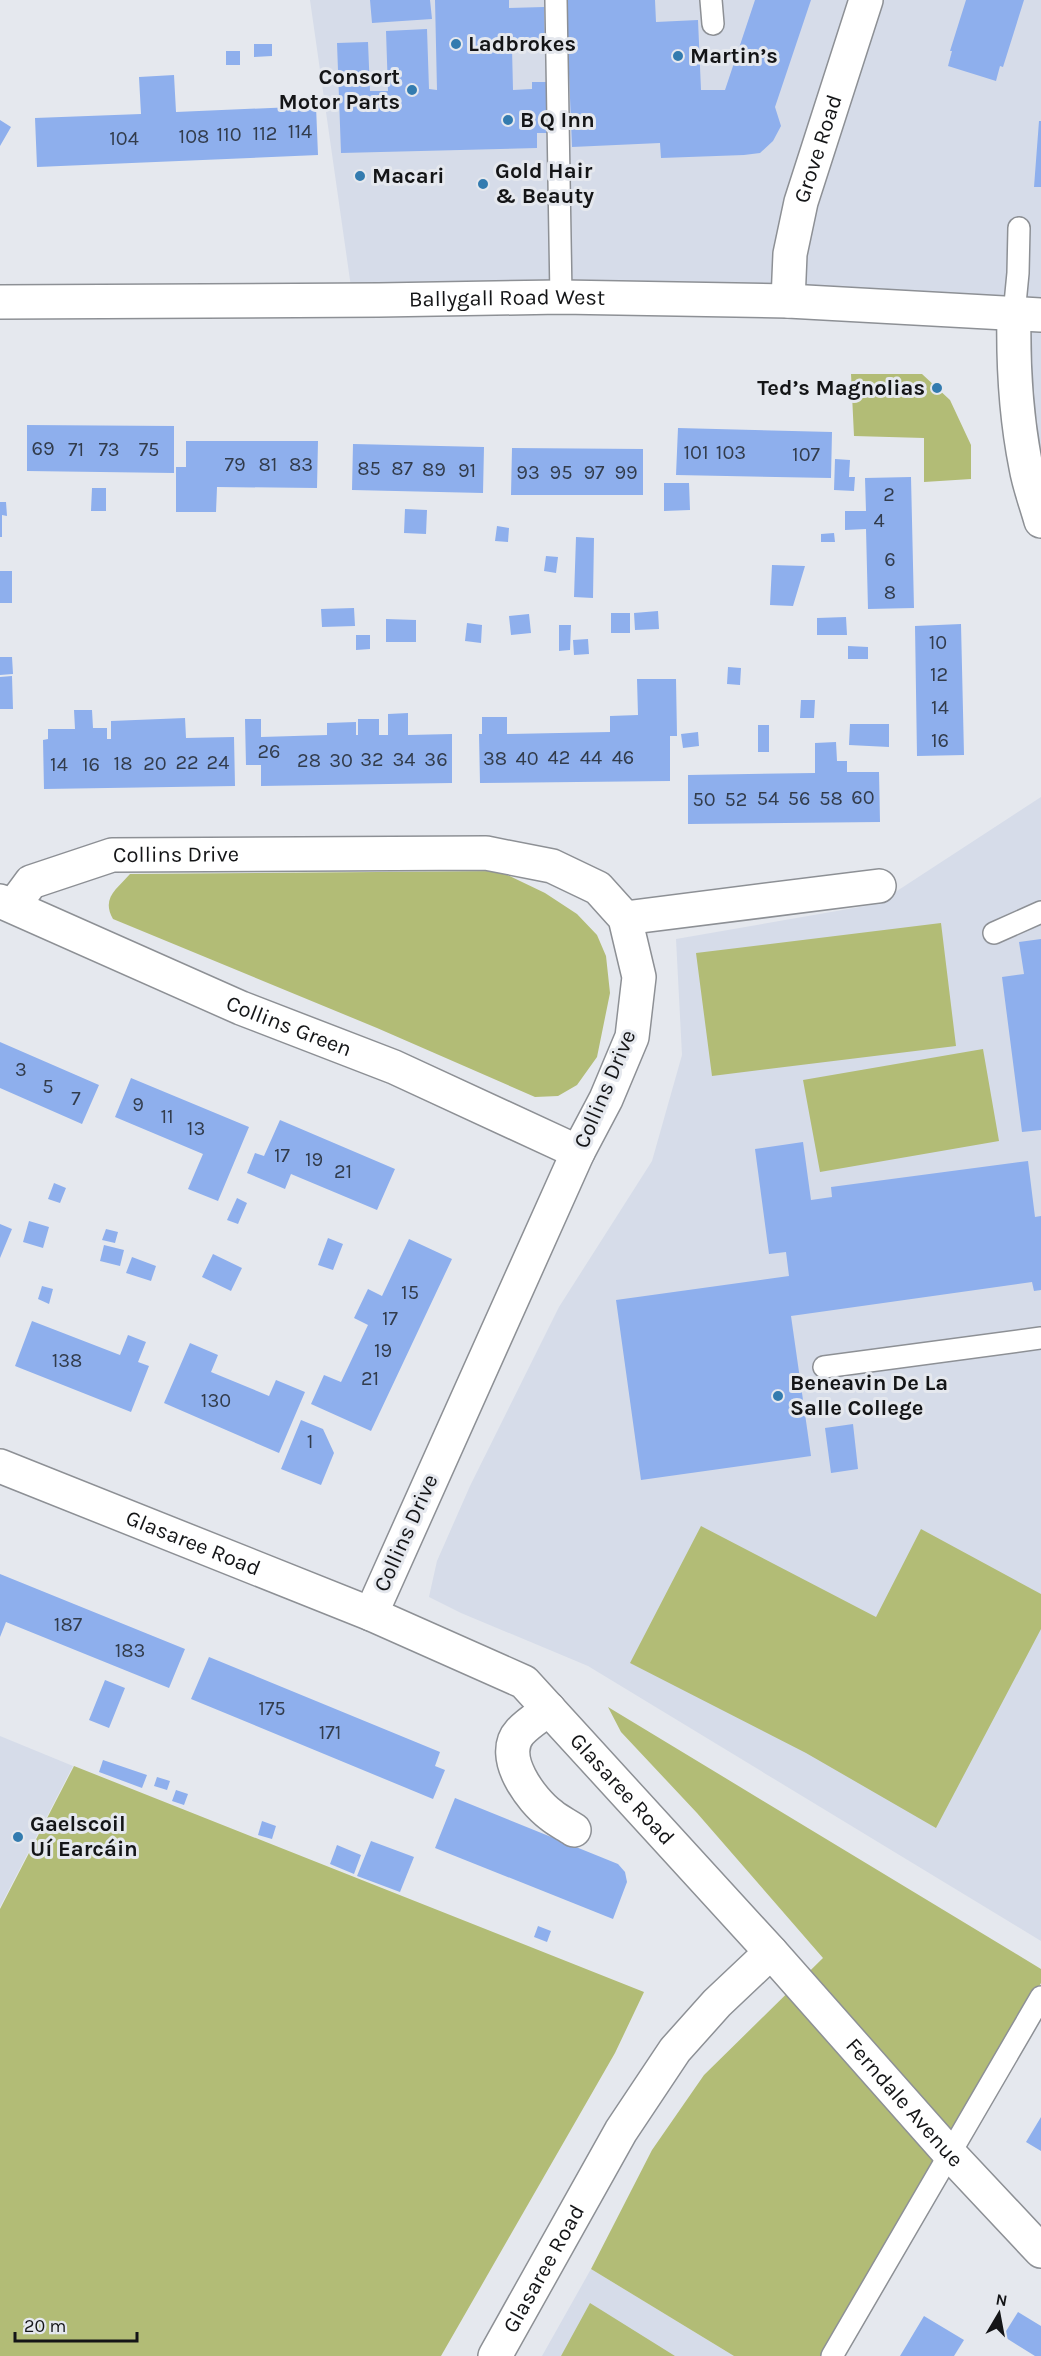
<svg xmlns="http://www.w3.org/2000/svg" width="1041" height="2356" font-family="Karla,sans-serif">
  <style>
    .built { fill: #d6dce9 }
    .green { fill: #b2bc76 }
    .building { fill: #8eafed }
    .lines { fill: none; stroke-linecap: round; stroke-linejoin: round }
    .service-casing { stroke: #8d9095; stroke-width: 24 }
    .minor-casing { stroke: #8d9095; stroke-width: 36 }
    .secondary-casing { stroke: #8d9095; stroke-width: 36 }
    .service { stroke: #fff; stroke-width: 21 }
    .minor { stroke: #fff; stroke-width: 33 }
    .secondary { stroke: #fff; stroke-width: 33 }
    .poi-dot { fill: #337baf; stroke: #e5e8ee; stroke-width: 2 }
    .labels { text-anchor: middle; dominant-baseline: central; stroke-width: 6; stroke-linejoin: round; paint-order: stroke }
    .number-label { font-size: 20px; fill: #323c4c }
    .poi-label { font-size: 22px; font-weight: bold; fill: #141517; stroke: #e5e8ee; text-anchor: start }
    .street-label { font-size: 22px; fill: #141517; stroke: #e5e8ee }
  </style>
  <rect width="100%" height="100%" fill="#e5e8ee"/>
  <path class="built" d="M310,0H1041V513L1017,325L353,301Z
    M1041,797V1941L588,1666L461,1613L429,1597L437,1561L470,1486L559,1307L652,1161L682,1055L676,939L877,904Z
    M0,1736L73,1766L0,1907Z
    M591,2269L734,2356H542Z"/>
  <path class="green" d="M851,374H922L950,400L971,445V479L924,482V438L854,436Z
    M499,871L545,893L577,914L597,935L606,956L610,993L597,1057L577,1085L558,1096L535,1097L377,1028L113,919C101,898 117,889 130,874Z
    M941,923L956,1046L712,1076L696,953Z
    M983,1049L999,1141L820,1172L803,1080Z
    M701,1526L876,1617L921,1529L1041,1594V1629L936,1828L806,1753L630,1663Z
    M608,1707L1041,1969V1983L919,2192L829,2356H734L591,2269L652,2150L704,2075L823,1958L697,1813L621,1732Z
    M74,1766L644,1992L615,2053L441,2356H0V1909Z
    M590,2303L675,2356H561Z"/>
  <path class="building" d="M370,0H430L432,19L372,23Z
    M435,0H509V8L544,7L545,47L512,48L513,90L532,89V82H555L556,133H537V148L341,153L337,43L368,42L370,91H388L386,31L427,29L429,89L437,90Z
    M566,0H655L656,22L698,20L701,90H725L755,0H811L775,107L781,126L773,141L760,153L744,155L661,158L660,143L572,147Z
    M966,0H1024L1003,67L1000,66L996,81L948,66L952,51H950Z
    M254,44H272V56L254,57Z
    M226,51H240V65H226Z
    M174,75L176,112L316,106L318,155L37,167L35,118L141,114L139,77Z
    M0,120L11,127L0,146Z
    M1039,121H1041V187H1034Z
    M27,425L174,426V473L27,471Z
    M678,428L832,432L831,478L676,475Z
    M186,441H318L317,488L217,487L216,512H176V467H186Z
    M353,444L484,447L483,493L352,490Z
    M512,448L643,449V495H511Z
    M835,459L850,460L849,477H855L854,491L834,490Z
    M911,477L914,608L868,609L866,529L845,530V511H866L865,478Z
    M664,483H689L690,510L664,511Z
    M92,488H106V511H91Z
    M0,502H6L7,516L2,515V537H0Z
    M405,509L427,510L426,534L404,533Z
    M497,526L509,528L508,542L495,541Z
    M834,533L835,542H821V534Z
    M576,537L594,538L593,598L574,597Z
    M546,556L558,557L556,573L544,571Z
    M772,565L805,566L793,606L770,605Z
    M0,571H12V603H0Z
    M354,608L355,626L322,627L321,609Z
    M658,611L659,629L635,630L634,613Z
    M611,613H630V633H611Z
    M529,614L531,633L511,635L509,616Z
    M846,617L847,635H817V618Z
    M386,619L416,620V642H386Z
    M467,623L482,625L481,643L465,641Z
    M961,624L964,755L917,756L915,626Z
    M559,625H571L570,650L559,651Z
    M356,635H370V649L356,650Z
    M588,639L589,654L574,655L573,640Z
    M848,646L868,647V659H848Z
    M0,657H12L13,674L0,675Z
    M728,667L741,668L740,685L727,684Z
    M12,676L13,709H0V677Z
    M637,679H676L677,736H670V781L480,783L479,734H482V717H507V734L610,732V716L638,715Z
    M801,700H815L814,718H800Z
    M74,710H92L93,728H107V739H111V721L185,718L186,738L234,737L235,786L44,789L43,740L48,739V729H75Z
    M408,713V735L452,734V783L261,786V765H246L245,719H261V737L327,735V723L356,722V735H358V719H379V735H388V714Z
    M850,724H889V747L849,745Z
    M758,725H769V752H758Z
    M698,732L699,746L683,748L681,734Z
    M836,742L837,761H847V772H879L880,822L688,824V775L815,773V743Z
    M1041,939V1130L1022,1132L1002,977L1024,974L1019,942Z
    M0,1042L99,1085L82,1124L0,1088Z
    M131,1078L249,1127L218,1201L188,1189L203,1154L115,1117Z
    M280,1120L395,1169L377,1210L291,1174L285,1189L247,1173L255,1153L264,1156Z
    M803,1142L811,1200L832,1197L831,1187L1028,1161L1035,1217L1041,1216V1290L1034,1291L1032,1282L791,1316L811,1456L641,1480L616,1300L789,1276L786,1252L769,1254L755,1149Z
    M54,1183L66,1188L60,1203L48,1199Z
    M237,1198L247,1203L238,1224L227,1220Z
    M29,1221L49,1227L43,1248L23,1242Z
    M0,1224L12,1229L0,1258Z
    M106,1229L118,1232L115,1243L102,1240Z
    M328,1238L343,1244L333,1270L318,1265Z
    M409,1239L452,1259L371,1431L311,1404L324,1375L341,1382L368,1325L354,1318L368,1289L382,1296Z
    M104,1245L124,1250L120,1266L100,1261Z
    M213,1254L242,1268L231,1291L202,1277Z
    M132,1257L156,1266L151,1281L126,1273Z
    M42,1286L53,1289L49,1304L38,1299Z
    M32,1321L120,1355L128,1335L146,1342L138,1362L149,1366L131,1412L15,1366Z
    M190,1343L218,1355L211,1372L269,1396L276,1380L305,1392L279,1453L164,1403Z
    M301,1420L323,1429L334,1453L321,1485L281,1469Z
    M853,1424L858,1469L831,1473L825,1428Z
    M0,1574L185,1649L169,1688L6,1622L0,1637Z
    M209,1657L440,1752L435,1766L445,1770L433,1799L191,1699Z
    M105,1680L125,1688L109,1728L89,1720Z
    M103,1760L147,1775L142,1788L99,1772Z
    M157,1777L170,1781L167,1790L154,1786Z
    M176,1790L188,1794L184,1805L172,1801Z
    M455,1798L618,1864L625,1872L627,1882L613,1919L435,1848Z
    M262,1821L276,1826L272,1839L258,1835Z
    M371,1841L414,1857L400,1892L357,1876Z
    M337,1845L361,1855L354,1874L330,1864Z
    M538,1926L551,1931L547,1942L534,1937Z
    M1041,2117V2151L1026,2142Z
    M1018,2312L1041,2326V2356H1035L1003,2336Z
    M924,2316L964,2340L954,2356H900Z"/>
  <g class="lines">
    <defs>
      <path id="service" d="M556,0L561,297
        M711,0L713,24
        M1014,314L1018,273L1019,228
        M994,933L1041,912
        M824,1367L1041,1338
        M832,2356L1041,1997"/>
      <g id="minor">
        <path id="s1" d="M788,301L790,254L801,202L866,0"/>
        <path d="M1014,314C1013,365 1016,417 1026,467C1029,485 1036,503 1041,521"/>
        <path id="s2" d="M0,901L241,1008L394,1067L578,1152"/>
        <path id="s3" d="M14,905L31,882L112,855L486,853L552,866L598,888L625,918L639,977L632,1037L606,1099L578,1152L371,1614"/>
        <path d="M625,918L879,886"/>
        <path id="s4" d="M0,1466L371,1614L524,1682L771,1952L949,2153L1041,2251"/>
        <path d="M549,1709C540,1716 528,1723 520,1732C498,1756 531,1800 551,1815C558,1821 567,1825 574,1830"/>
        <path id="s5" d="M495,2356L621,2131L675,2050L717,2003L771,1952"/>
      </g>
      <g id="secondary">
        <path id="s6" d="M0,302L379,300L561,297L788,301L1041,315"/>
      </g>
    </defs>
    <use href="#service" class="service-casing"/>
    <use href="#minor" class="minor-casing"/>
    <use href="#secondary" class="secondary-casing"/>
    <use href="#service" class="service"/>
    <use href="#minor" class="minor"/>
    <use href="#secondary" class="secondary"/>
  </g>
  <g class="poi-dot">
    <circle cx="456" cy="44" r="6"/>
    <circle cx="678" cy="56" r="6"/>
    <circle cx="412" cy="90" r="6"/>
    <circle cx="508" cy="120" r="6"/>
    <circle cx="360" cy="176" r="6"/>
    <circle cx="483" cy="184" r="6"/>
    <circle cx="937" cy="388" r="6"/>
    <circle cx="778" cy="1396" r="6"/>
    <circle cx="18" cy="1837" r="6"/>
  </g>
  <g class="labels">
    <g class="number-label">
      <text x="300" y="131">114</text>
      <text x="265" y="133">112</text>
      <text x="229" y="134">110</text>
      <text x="194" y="136">108</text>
      <text x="124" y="138">104</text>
      <text x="43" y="448">69</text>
      <text x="76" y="449">71</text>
      <text x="109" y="449">73</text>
      <text x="149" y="449">75</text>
      <text x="696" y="452">101</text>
      <text x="731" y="452">103</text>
      <text x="806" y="454">107</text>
      <text x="235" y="464">79</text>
      <text x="268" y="464">81</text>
      <text x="301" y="464">83</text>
      <text x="369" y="468">85</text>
      <text x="402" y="468">87</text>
      <text x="434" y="469">89</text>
      <text x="467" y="470">91</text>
      <text x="528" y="472">93</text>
      <text x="561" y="472">95</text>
      <text x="594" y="472">97</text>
      <text x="626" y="472">99</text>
      <text x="889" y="494">2</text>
      <text x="879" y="520">4</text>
      <text x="890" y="559">6</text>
      <text x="890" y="592">8</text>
      <text x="938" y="642">10</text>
      <text x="939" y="674">12</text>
      <text x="940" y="707">14</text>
      <text x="940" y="740">16</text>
      <text x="269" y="751">26</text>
      <text x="559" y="757">42</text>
      <text x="591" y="757">44</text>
      <text x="623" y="757">46</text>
      <text x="495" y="758">38</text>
      <text x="527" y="758">40</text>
      <text x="372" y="759">32</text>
      <text x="404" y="759">34</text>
      <text x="436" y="759">36</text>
      <text x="309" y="760">28</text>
      <text x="341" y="760">30</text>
      <text x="187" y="762">22</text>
      <text x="218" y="762">24</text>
      <text x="123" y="763">18</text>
      <text x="155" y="763">20</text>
      <text x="59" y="764">14</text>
      <text x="91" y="764">16</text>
      <text x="863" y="797">60</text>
      <text x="768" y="798">54</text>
      <text x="799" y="798">56</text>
      <text x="831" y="798">58</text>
      <text x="704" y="799">50</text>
      <text x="736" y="799">52</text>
      <text x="21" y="1069">3</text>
      <text x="48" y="1086">5</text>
      <text x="76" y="1098">7</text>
      <text x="138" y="1104">9</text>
      <text x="167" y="1116">11</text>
      <text x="196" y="1128">13</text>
      <text x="282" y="1155">17</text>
      <text x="314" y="1159">19</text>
      <text x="343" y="1171">21</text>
      <text x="410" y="1292">15</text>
      <text x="390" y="1318">17</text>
      <text x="383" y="1350">19</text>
      <text x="67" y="1360">138</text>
      <text x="370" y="1378">21</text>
      <text x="216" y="1400">130</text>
      <text x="310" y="1441">1</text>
      <text x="68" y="1624">187</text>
      <text x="130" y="1650">183</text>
      <text x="272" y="1708">175</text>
      <text x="330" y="1732">171</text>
    </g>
    <g class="poi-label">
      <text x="468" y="44">Ladbrokes</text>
      <text x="690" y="56">Martin’s</text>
      <text x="400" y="77" text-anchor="end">Consort<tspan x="400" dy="25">Motor Parts</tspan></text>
      <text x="520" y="120">B Q Inn</text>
      <text x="495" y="171">Gold Hair<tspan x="495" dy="25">&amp; Beauty</tspan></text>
      <text x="372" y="176">Macari</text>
      <text x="925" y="388" text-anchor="end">Ted’s Magnolias</text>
      <text x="790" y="1383">Beneavin De La<tspan x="790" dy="25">Salle College</tspan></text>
      <text x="30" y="1824">Gaelscoil<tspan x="30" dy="25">Uí Earcáin</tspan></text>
    </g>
    <g class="street-label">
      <text stroke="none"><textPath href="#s1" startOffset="156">Grove Road</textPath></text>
      <text stroke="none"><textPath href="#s6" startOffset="507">Ballygall Road West</textPath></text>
      <text stroke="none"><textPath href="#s3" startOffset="178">Collins Drive</textPath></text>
      <text stroke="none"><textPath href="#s2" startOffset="315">Collins Green</textPath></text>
      <text transform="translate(605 1089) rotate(-67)">Collins Drive</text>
      <text transform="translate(406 1533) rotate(-66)">Collins Drive</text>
      <text stroke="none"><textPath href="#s4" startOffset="208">Glasaree Road</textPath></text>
      <text stroke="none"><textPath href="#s4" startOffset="712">Glasaree Road</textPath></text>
      <text stroke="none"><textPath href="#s4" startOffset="1134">Ferndale Avenue</textPath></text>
      <text stroke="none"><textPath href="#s5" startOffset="100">Glasaree Road</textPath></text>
    </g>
  </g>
  <g transform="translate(999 2314) rotate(10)" stroke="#e5e8ee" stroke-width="4.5" paint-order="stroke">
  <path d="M0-4.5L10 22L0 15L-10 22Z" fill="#141517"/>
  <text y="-9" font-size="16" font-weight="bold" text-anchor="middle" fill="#141517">N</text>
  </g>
  <path d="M15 2332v9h122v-9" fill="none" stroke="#141517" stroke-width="3"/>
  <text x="24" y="2332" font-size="18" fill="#141517" stroke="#e5e8ee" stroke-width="4.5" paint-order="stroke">20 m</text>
</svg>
